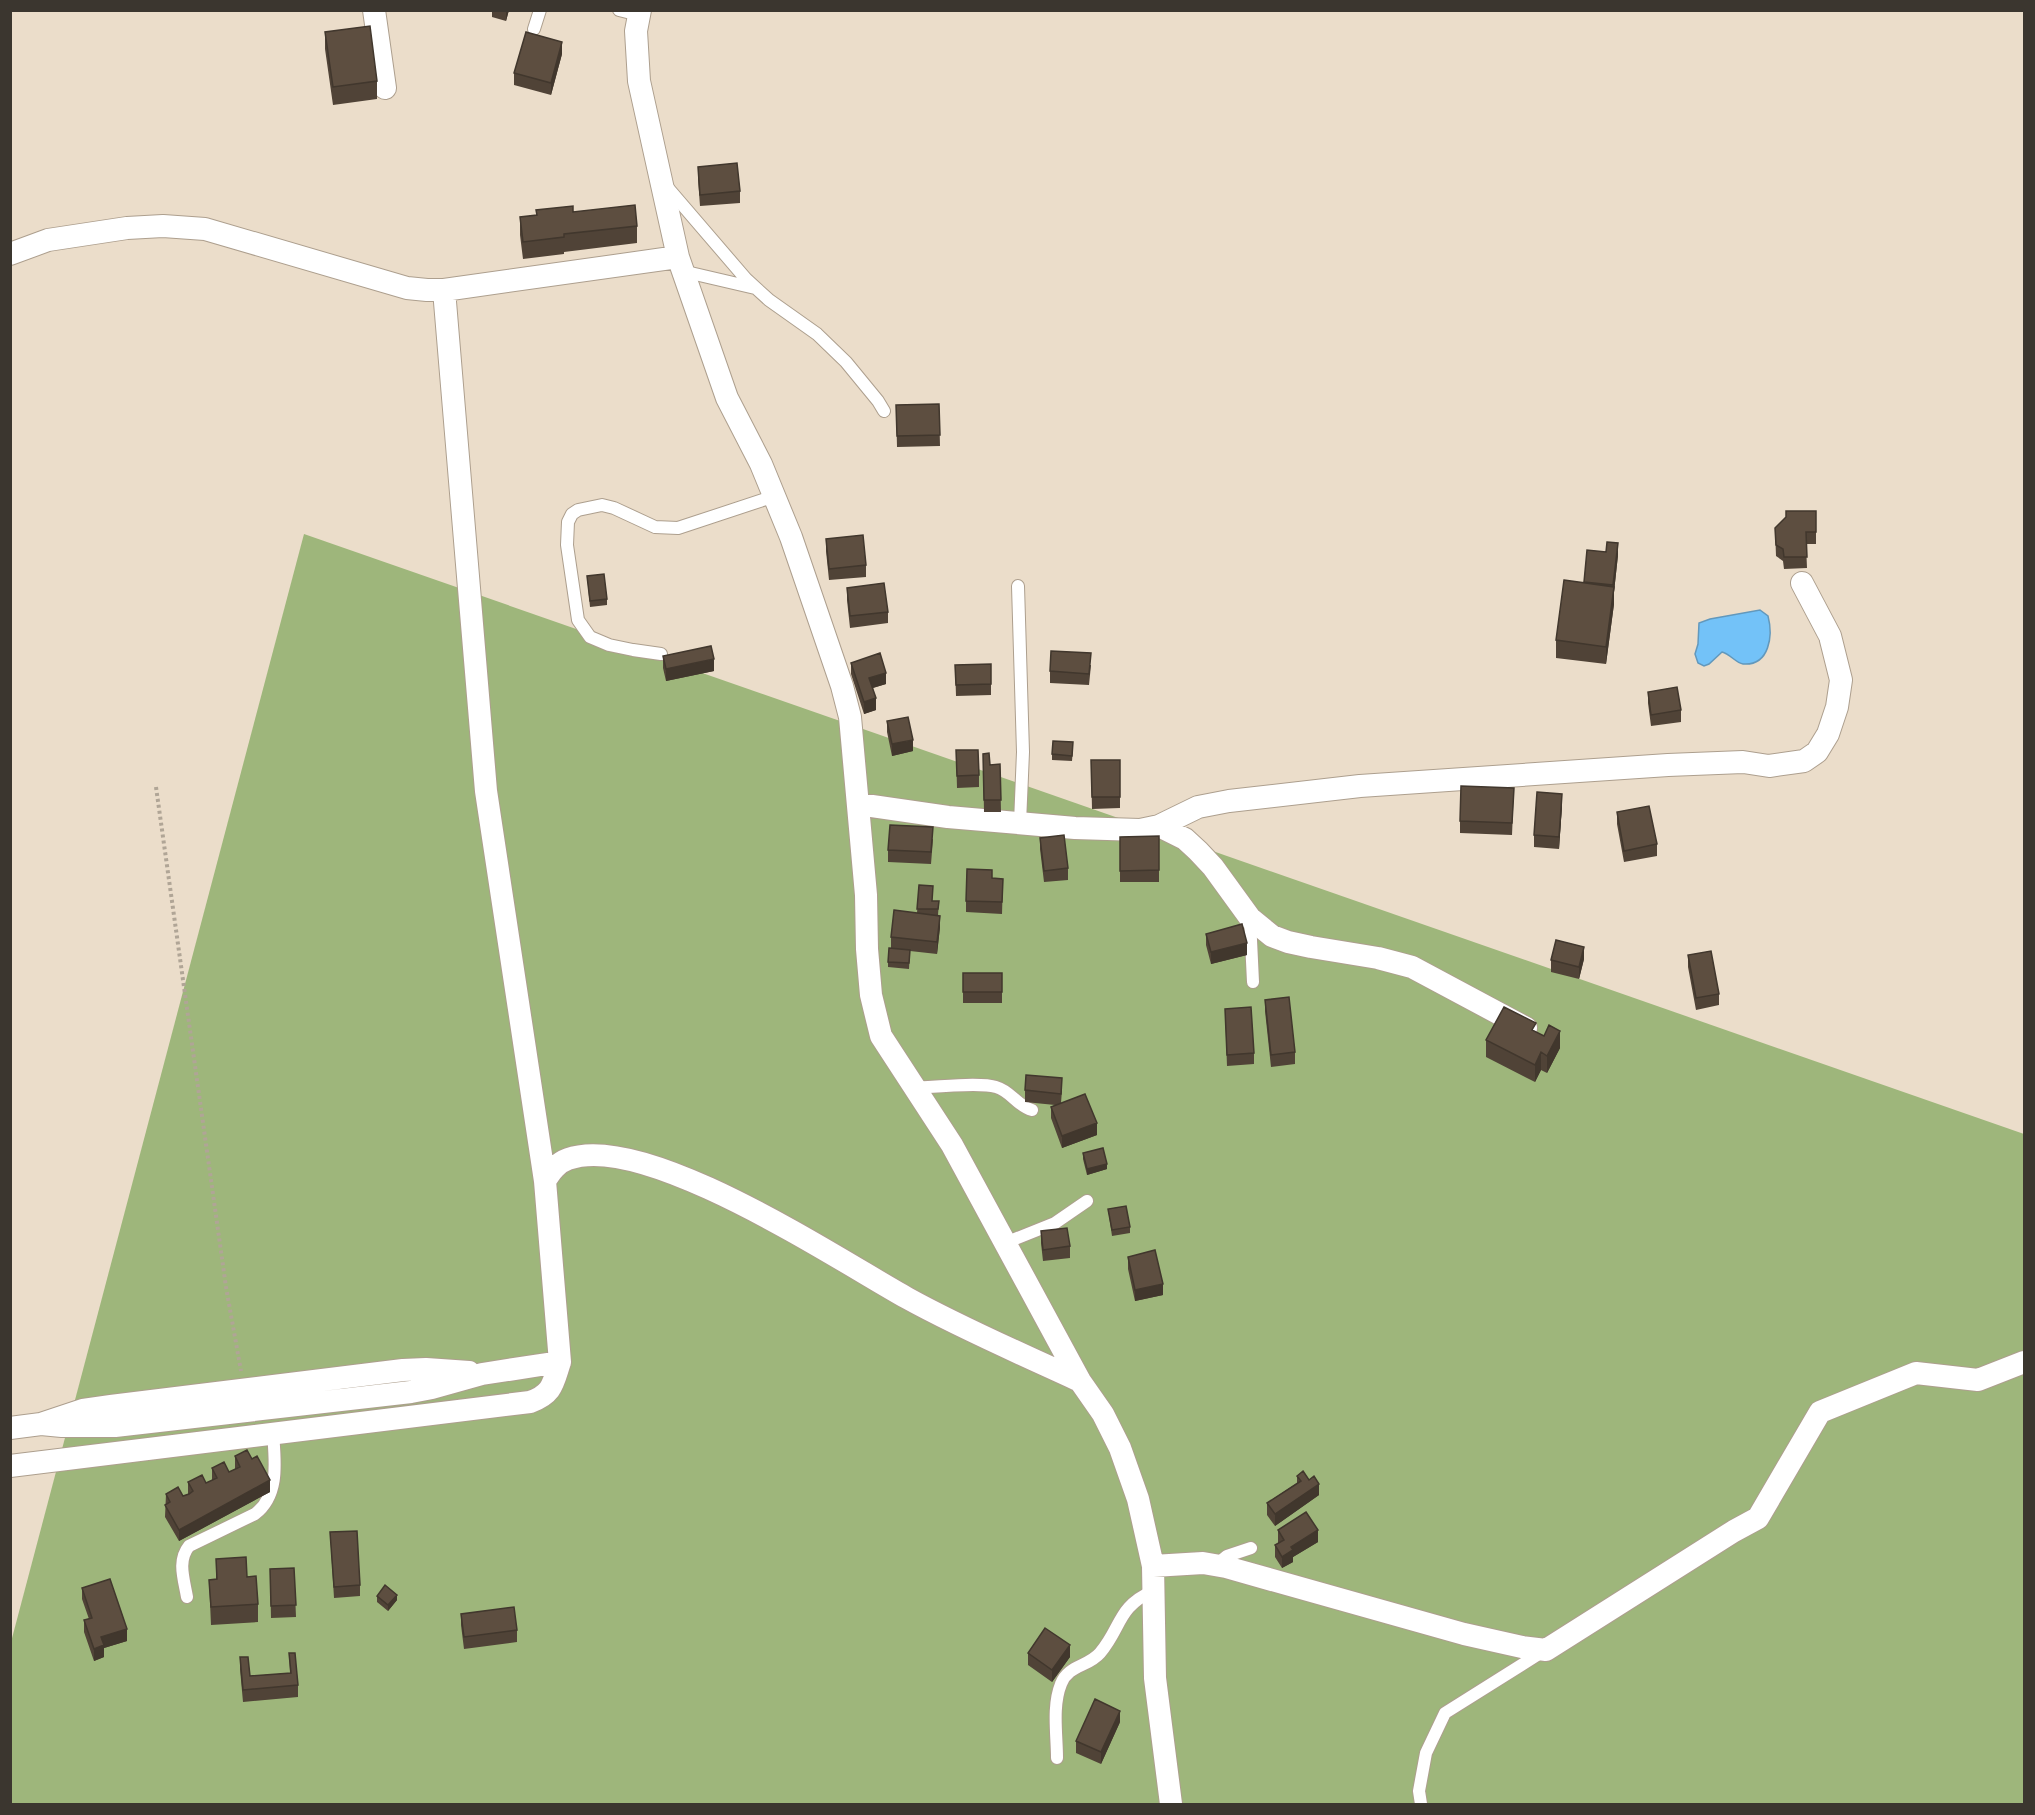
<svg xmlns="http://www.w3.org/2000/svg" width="2035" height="1815" font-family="'Varela Round',sans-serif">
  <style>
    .green { fill: #9eb67b }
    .water { fill: #73c2f8; stroke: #6298bc; stroke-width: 1.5 }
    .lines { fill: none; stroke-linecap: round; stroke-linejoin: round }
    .service-casing { stroke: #ad9f8e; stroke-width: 14 }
    .minor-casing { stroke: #ad9f8e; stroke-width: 24 }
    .path { stroke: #b0a596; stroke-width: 4; stroke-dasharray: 3 3; stroke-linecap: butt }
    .service { stroke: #fff; stroke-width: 12 }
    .minor { stroke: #fff; stroke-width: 22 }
    .wall { fill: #504337 }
    .shaded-wall { fill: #41372d }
    .building { fill: #5d4e40; stroke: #41372d; stroke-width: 1.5 }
  </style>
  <rect width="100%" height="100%" fill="#ebddca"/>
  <path class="green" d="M304,534L2024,1134V1804H11V1642Z"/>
  <path class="water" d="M1760,610L1768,616C1773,635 1770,666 1743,664C1736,663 1730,654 1722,652L1709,664L1704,666L1698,663L1695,654L1698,644L1699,623L1710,619Z"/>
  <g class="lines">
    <defs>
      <path id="service" d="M619,10L639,15
        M534,29L540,10
        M667,187L746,279L769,300L817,334L846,362L878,401L884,411
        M682,271L755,288
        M1018,586L1023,752L1020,823
        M661,654L633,650L609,645L590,637L578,620L567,545L568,522L572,514L578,510L602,505L614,508L655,527L678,528L775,496
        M1250,919L1253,982
        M914,1088C933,1087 980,1082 996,1087C1011,1091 1017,1106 1032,1110
        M1005,1243L1055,1223L1087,1201
        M1216,1565L1227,1556L1251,1548
        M187,1597C184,1579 177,1561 189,1546L255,1514C280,1495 275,1461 273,1433
        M1057,1758C1057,1735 1052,1706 1061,1684C1068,1665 1088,1667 1100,1653C1122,1627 1117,1607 1153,1591
        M1421,1804L1419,1791L1426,1753L1445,1713L1542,1652"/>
      <path id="minor" d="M374,10L385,88
        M640,10L636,31L639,81L678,257L727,398L761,464L791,537L842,686L850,717L866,895L867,949L871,995L881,1036L952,1145L1080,1381L1103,1414L1120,1448L1138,1499L1153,1566L1155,1678L1171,1804
        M10,254L48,240L127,228L163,226L205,229L407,288L427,290H444L678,257
        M858,804L948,817L1075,828L1140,830L1159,826L1198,807L1229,801L1360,786L1668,765L1743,762L1769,766L1804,761L1817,752L1828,734L1837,707L1841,680L1830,636L1802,583
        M1159,826L1185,839L1198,851L1213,867L1250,918L1272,936L1288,942L1311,947L1378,958L1412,967L1526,1028
        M545,1181C551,1171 557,1163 568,1159C645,1131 837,1259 907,1298C963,1329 1022,1354 1080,1381
        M41,1424L62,1426H115L411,1392L432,1388L482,1374L560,1362
        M10,1428L41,1424L83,1410L111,1406L403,1370L426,1369L469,1372
        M10,1466L530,1402C553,1394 553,1383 560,1362L545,1181L486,791L444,290
        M1153,1566L1203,1563L1226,1567L1464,1634L1522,1647L1546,1650L1734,1531L1758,1518L1820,1412L1916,1373L1978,1380L2024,1362"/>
    </defs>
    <use href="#service" class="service-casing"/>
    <use href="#minor" class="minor-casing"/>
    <path class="path" d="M156,787L226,1287L241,1371"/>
    <use href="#service" class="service"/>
    <use href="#minor" class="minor"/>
  </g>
  <path class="wall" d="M492,10H509L506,21L492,17Z
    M325,32L377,81V99L333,105L325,49Z
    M562,54L551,95L514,85V73Z
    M698,167L740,191V203L700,206L698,179Z
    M536,210L573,212L637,226V243L564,252V254L523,259L520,235V217L536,215Z
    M939,404L940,446L897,447L896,405Z
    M1816,511V544H1806L1807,568L1784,569L1783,561L1776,556L1775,528Z
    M826,539L866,565V577L829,580L826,551Z
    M1618,555L1614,592V604L1606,664L1556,658V640L1584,582Z
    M587,576L607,599V605L590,607Z
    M847,588L888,612V623L850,628L847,600Z
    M663,656L714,671L666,681L663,668Z
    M851,663L886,684L873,688L876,710L864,714L851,674Z
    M991,664V695L956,696L955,665Z
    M1091,665L1089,685L1050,683V671Z
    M1648,692L1681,710V722L1651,726L1648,703Z
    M887,721L913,751L892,756L887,732Z
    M1073,748L1072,761L1052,760V754Z
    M956,750L979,775V787L957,788Z
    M983,754L990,765L1000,764L1001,812H984Z
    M1091,760H1120V808L1092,809Z
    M1514,788L1512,835L1460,833V821Z
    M1562,806L1559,849L1534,847V835Z
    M1617,812L1657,844V856L1624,862L1617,824Z
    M1159,836V882H1120V837Z
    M1040,838L1068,868V880L1044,882L1040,849Z
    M933,839L931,864L888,862V850Z
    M992,878L1003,879L1002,914L966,912V901Z
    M919,885L932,901H939L938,915L940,927L937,954L910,951L909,969L888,967V962L891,948V937L917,913Z
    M1206,934L1247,955L1211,964L1206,945Z
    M1688,955L1719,994V1005L1696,1010L1688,967Z
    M1584,959L1579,979L1551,972V960Z
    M963,973H1002V1003H963Z
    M1265,1000L1295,1052V1064L1271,1067L1265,1011Z
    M1225,1009L1254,1053V1064L1227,1066Z
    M1536,1032L1560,1048L1547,1073L1541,1070L1535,1082L1486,1057V1040Z
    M1025,1090H1062L1061,1103L1097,1135L1062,1148L1051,1118V1107L1055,1105L1025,1102Z
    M1083,1153L1107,1169L1087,1175L1083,1159Z
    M1108,1209L1130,1227V1233L1112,1236Z
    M1041,1231L1070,1246V1258L1043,1261L1041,1243Z
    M1128,1257L1163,1295L1135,1301L1128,1269Z
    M235,1456L270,1492L179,1541L165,1517L166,1494L183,1496L188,1494V1482L206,1483L212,1480V1468L229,1472L235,1469Z
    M1297,1476L1319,1495L1275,1526L1267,1515V1503L1297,1483Z
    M1278,1530L1318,1542L1293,1557V1562L1282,1568L1275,1557V1545L1278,1543Z
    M330,1532L360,1585V1596L334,1598Z
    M216,1559L247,1577L258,1604V1622L211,1625L209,1580L216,1579Z
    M294,1568L296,1617L271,1618L270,1569Z
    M82,1588L127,1641L104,1648V1657L94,1661L84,1632V1620L89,1619L82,1599Z
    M377,1596L397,1600L388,1611L377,1602Z
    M461,1614L517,1630V1642L464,1649L461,1625Z
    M289,1653L298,1685V1697L243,1702L240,1669V1657L250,1676L290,1673Z
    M1028,1653L1070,1657L1052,1682L1028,1665Z
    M1120,1722L1101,1764L1076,1753V1741Z"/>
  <path class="shaded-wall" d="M506,10H509L506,21Z
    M562,42V54L551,95V83Z
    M1618,543V555L1614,592V604L1606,664V647Z
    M714,659V671L666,681V669Z
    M886,673V684L869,689V678Z
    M876,698V710L864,714V702Z
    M913,740V751L892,756V744Z
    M1562,794V806L1559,849V837Z
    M940,916V927L937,954V942Z
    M1247,943V955L1211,964V952Z
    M1584,947V959L1579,979V967Z
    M1560,1031V1048L1547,1073V1056Z
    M1541,1052V1070L1535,1082V1065Z
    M1097,1123V1135L1062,1148V1136Z
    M1107,1164V1169L1087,1175V1169Z
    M1163,1284V1295L1135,1301V1290Z
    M270,1480V1492L179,1541V1530Z
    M1319,1484V1495L1275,1526V1514Z
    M1318,1530V1542L1293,1557V1562L1282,1568V1557L1291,1547Z
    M397,1595V1600L388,1611V1605Z
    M127,1629V1641L104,1648V1657L94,1661V1649L101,1637Z
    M1070,1645V1657L1052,1682V1670Z
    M1120,1711V1722L1101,1764V1752Z"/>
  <path class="building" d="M370,26L377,81L333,87L325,32Z
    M526,32L562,42L551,83L514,73Z
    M737,163L740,191L700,195L698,167Z
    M635,205L637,226L564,234V237L523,242L520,217L537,215L536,210L573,206V212Z
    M939,404L940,435L897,436L896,405Z
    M1786,511H1816V532H1806L1807,557H1784L1783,549L1776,545L1775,528L1786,517Z
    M863,535L866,565L829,569L826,539Z
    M1607,542L1618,543L1613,585L1584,582L1587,550L1606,552Z
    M604,574L607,599L590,601L587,576Z
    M1564,580L1614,587L1606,647L1556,640Z
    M884,583L888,612L850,616L847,588Z
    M711,646L714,659L666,669L663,656Z
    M1051,651L1091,653L1089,674L1050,671Z
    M880,653L886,673L869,678L876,698L864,702L851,663Z
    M991,664V684L956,685L955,665Z
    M1677,687L1681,710L1651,715L1648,692Z
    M908,717L913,740L892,744L887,721Z
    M1053,741L1073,742L1072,756L1052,754Z
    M956,750H978L979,775L957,776Z
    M989,753L990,765L1000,764L1001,800H984L983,754Z
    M1091,760H1120V797H1092Z
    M1461,786L1514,788L1512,823L1460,821Z
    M1537,792L1562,794L1559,837L1534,835Z
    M1649,806L1657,844L1624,851L1617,812Z
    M890,825L933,827L931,852L888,850Z
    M1064,835L1068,868L1044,871L1040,838Z
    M1159,836V870L1120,871V837Z
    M967,869L992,870V878L1003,879L1002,902L966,901Z
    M919,885L933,886L932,901H939L938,909H917Z
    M894,910L940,916L937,942L891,937Z
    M1242,924L1247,943L1211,952L1206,934Z
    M1556,940L1584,947L1579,967L1551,960Z
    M889,948L910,950L909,963L888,962Z
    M1711,951L1719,994L1696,998L1688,955Z
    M963,973H1002V992H963Z
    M1289,997L1295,1052L1271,1055L1265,1000Z
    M1251,1007L1254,1053L1227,1055L1225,1009Z
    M1504,1007L1536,1023L1532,1030L1544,1036L1549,1025L1560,1031L1547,1056L1541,1052L1535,1065L1486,1040Z
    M1026,1075L1062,1078L1061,1094L1025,1090Z
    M1085,1094L1097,1123L1062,1136L1051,1107Z
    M1103,1148L1107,1164L1087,1169L1083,1153Z
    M1126,1206L1130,1227L1112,1230L1108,1209Z
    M1067,1228L1070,1246L1043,1250L1041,1231Z
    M1155,1250L1163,1284L1135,1290L1128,1257Z
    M247,1450L252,1459L257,1456L270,1480L179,1530L165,1505L170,1502L166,1494L178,1487L183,1496L189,1494L193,1491L188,1482L202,1475L206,1483L217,1478L212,1468L224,1462L229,1472L240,1467L235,1456Z
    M1303,1471L1309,1480L1314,1476L1319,1484L1275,1514L1267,1503L1301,1481L1297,1476Z
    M1306,1512L1318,1530L1291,1547L1293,1550L1282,1557L1275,1545L1284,1540L1278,1530Z
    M357,1531L360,1585L334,1587L330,1532Z
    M246,1557L247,1577L256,1576L258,1604L211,1607L209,1580L217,1579L216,1559Z
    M294,1568L296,1605L271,1606L270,1569Z
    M110,1579L127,1629L101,1637L104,1645L94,1649L84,1620L92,1618L82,1588Z
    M385,1585L397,1595L388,1605L377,1596Z
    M514,1607L517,1630L464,1637L461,1614Z
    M1045,1628L1070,1645L1052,1670L1028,1653Z
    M289,1653H295L298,1685L243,1690L240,1657H248L250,1676L291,1673Z
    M1095,1699L1120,1711L1101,1752L1076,1741Z"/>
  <rect width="2035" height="1815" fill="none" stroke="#3b362f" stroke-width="24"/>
</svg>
